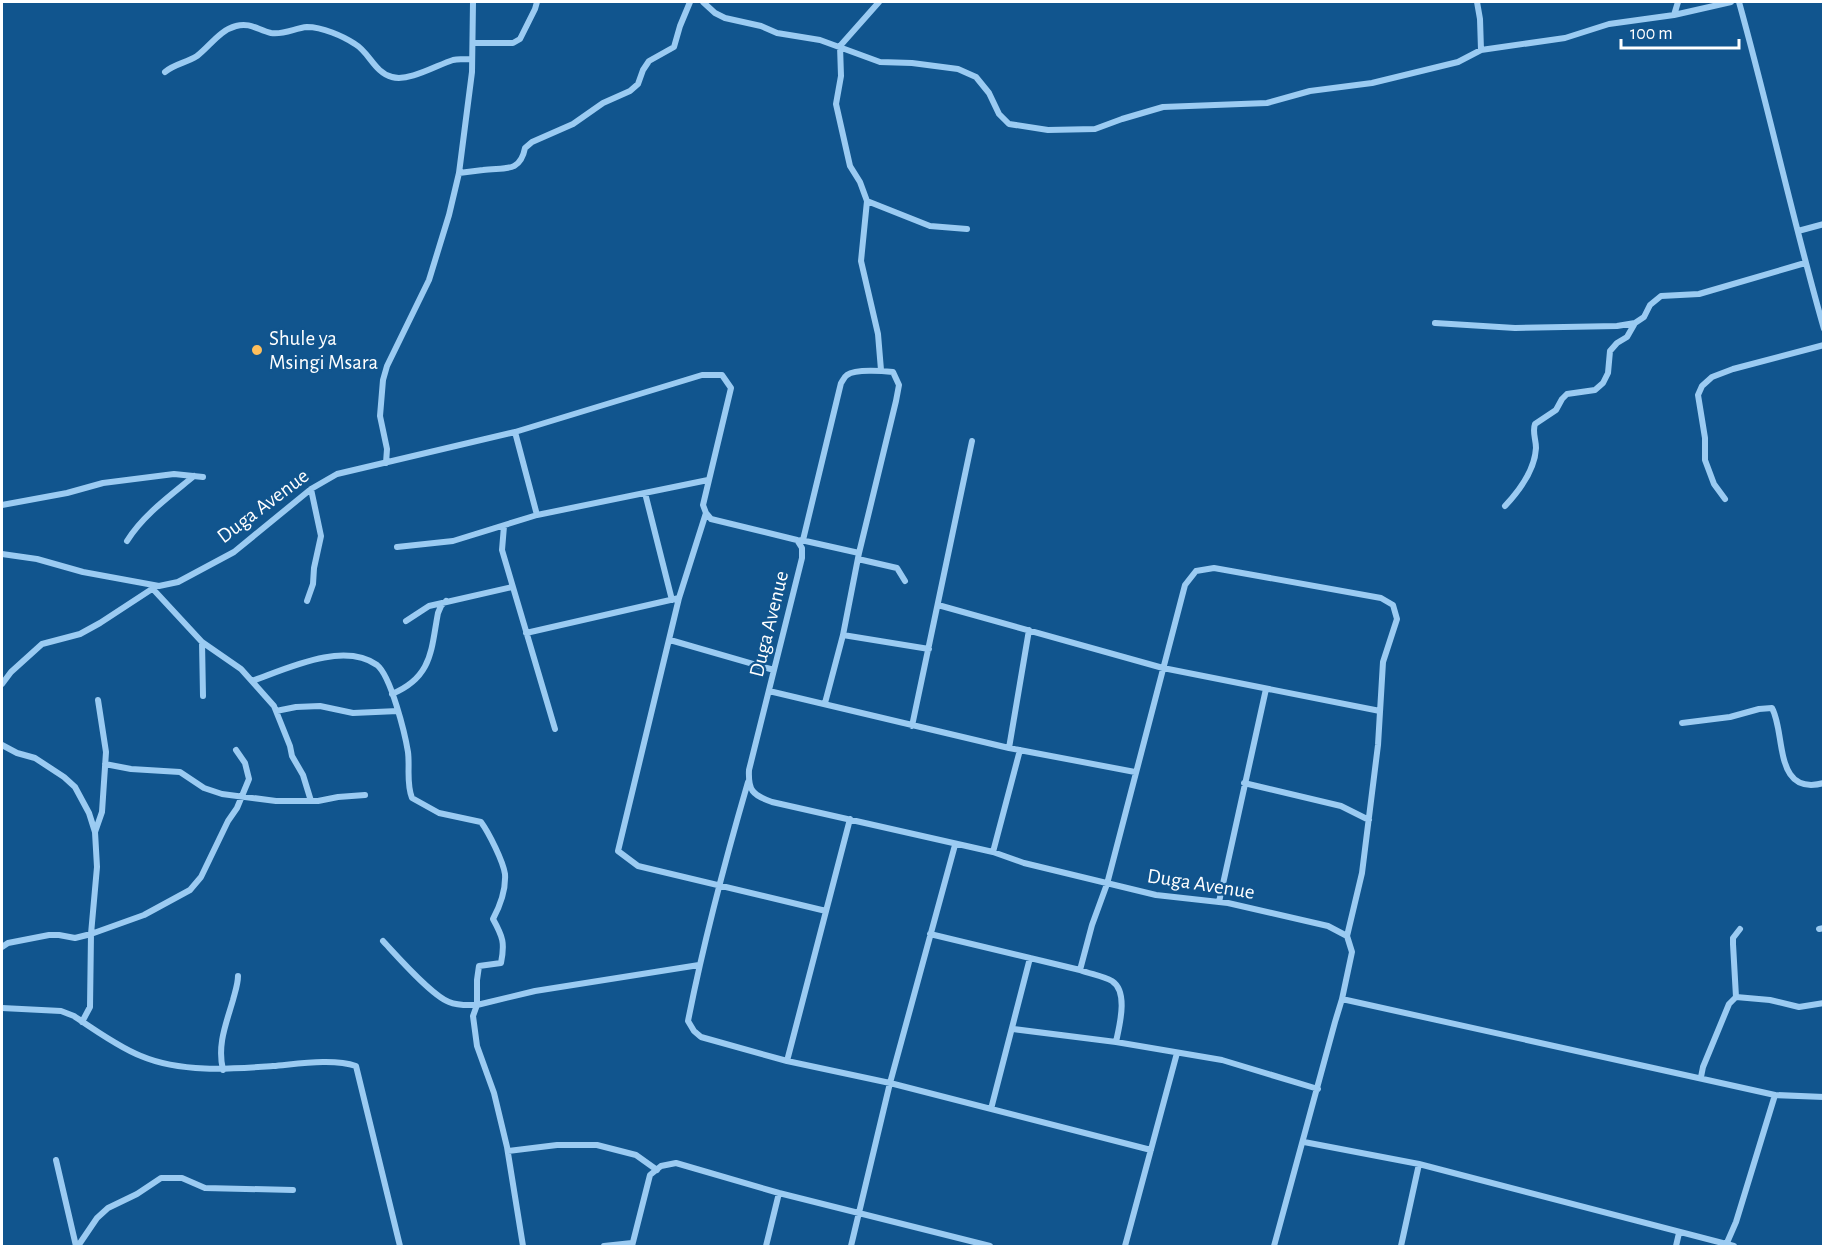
<svg xmlns="http://www.w3.org/2000/svg" width="1825" height="1248" font-family="'Alegreya Sans',sans-serif">
  <style>
    .lines { fill: none; stroke-linecap: round; stroke-linejoin: round }
    .street { stroke: #9bcbf2; stroke-width: 6 }
    .poi-dot { fill: #ffbf5c; stroke: #11558e; stroke-width: 2 }
    .labels { text-anchor: middle; dominant-baseline: central; stroke-width: 4.5; stroke-linejoin: round; paint-order: stroke }
    .poi-label { font-size: 21px; fill: #fff; stroke: #11558e; text-anchor: start }
    .street-label { font-size: 21px; fill: #fff; stroke: #11558e }
  </style>
  <rect width="100%" height="100%" fill="#11558e"/>
  <g class="lines">
    <path class="street" d="M703,2L715,13L725,18L761,26L777,33L820,40L880,62L912,63L958,69L976,77L989,93L999,114L1009,124L1048,130L1095,129L1122,119L1163,107L1267,103L1310,91L1372,83L1458,62L1481,50L1565,38L1609,24L1674,15L1731,2
      M879,2L840,46L841,76L836,104L850,166L860,182L867,201L861,261L878,334L881,370
      M1477,2L1480,19L1481,50
      M1739,2C1769,110 1793,221 1824,329
      M1674,15L1678,2
      M473,43H513L520,39L535,9L537,2
      M165,72C174,64 186,63 197,56C210,46 220,30 236,26C250,22 258,30 271,33C284,35 295,28 307,27C322,27 343,36 355,44C369,52 375,73 392,77C409,82 437,65 453,60C459,59 466,59 472,59
      M459,173C467,172 475,171 483,170C503,167 520,174 525,148L532,142L573,124L603,103L630,91L638,84L643,70L649,61L674,47L680,26L690,2
      M867,201L930,226L967,229
      M1798,231L1824,224
      M1435,323L1515,328L1617,326L1635,323L1644,317L1650,305L1661,296L1699,294L1805,263
      M515,432L537,515
      M386,463L387,449L380,416L383,380L387,366L429,280L449,215L459,173L472,72L473,2
      M645,493L672,600
      M1725,499L1714,484L1705,460V438L1698,395L1702,386L1712,377L1733,369L1824,345
      M2,505L67,493L103,483L174,474L203,477
      M1505,506C1519,491 1535,469 1536,448C1536,439 1532,432 1535,424L1556,410L1562,399L1567,394L1595,390L1603,383L1608,373L1610,351L1617,343L1627,337L1635,323
      M706,513L679,598L618,851L638,866L826,911
      M504,526L502,550L555,729
      M801,540L859,553
      M803,540L841,383C843,381 844,377 847,375C855,369 883,371 893,372L899,385L896,401L859,553L843,635L825,703
      M127,541C143,515 171,495 194,476
      M397,547L453,541L537,515L708,480
      M2,554L37,559L83,572L159,586L178,582L234,552L311,489L337,474L515,432L702,375H722L731,388L703,505L706,513L711,519L797,540L802,548V558L749,770C748,790 752,795 772,802L993,852L1024,863L1156,895L1228,903L1328,926L1347,936L1352,952L1342,999L1335,1022L1274,1246
      M858,559L897,568L905,581
      M152,588L202,642L241,669L274,706L290,746L292,756L303,775L311,801
      M307,601L313,584L314,568L321,536L311,489
      M938,605L1163,668L1380,711
      M406,621L429,606L512,587
      M526,633L679,598
      M843,635L929,649
      M670,640L774,670
      M202,642L203,696
      M252,681C286,669 343,641 377,665C391,676 405,734 408,752C410,767 406,783 412,798L439,813L481,822C489,833 503,861 505,874C506,890 500,906 493,919C503,937 505,943 501,963L479,966L477,980V1005C468,1005 458,1006 449,1002C431,995 397,956 383,941
      M2,684L11,672L42,644L80,634L100,623L155,587
      M769,691L1009,748L1135,772
      M392,694C433,677 431,649 438,613L441,606L446,601
      M276,711L296,707L320,706L353,713L398,711
      M1682,723L1730,717L1759,709L1772,708C1786,733 1773,797 1824,783
      M912,726L972,441
      M2,745L17,753L35,758L64,777L75,787L89,813L95,832L97,867L91,934L90,1007L82,1022
      M1009,748L1029,630
      M105,764L131,769L180,772L204,788L222,794L276,801H318L338,797L365,795
      M748,782C725,861 704,940 688,1021L694,1031L701,1037L787,1061L890,1083L1151,1150
      M1244,783L1341,806L1369,820
      M95,832L102,812L106,752L98,700
      M993,852L1020,750
      M1219,902L1266,689
      M1819,929L1824,928
      M930,934L1080,970
      M2,947L8,943L49,935H59L75,938L91,934L144,915L190,890L201,877L228,821L237,808L249,779L245,763L236,750
      M1736,997L1733,944V938L1740,929
      M1342,999L1775,1095
      M2,1008L61,1011L74,1016C93,1029 120,1048 141,1056C181,1073 231,1069 273,1066C297,1064 333,1058 356,1066L400,1246
      M1013,1029L1116,1042L1222,1060L1318,1089
      M1116,1042C1119,1027 1129,992 1112,981C1103,976 1090,974 1080,970L1092,925L1107,884L1185,585L1196,571L1214,568L1381,598L1393,605L1397,619L1383,662L1378,745L1362,873L1347,936
      M787,1061L850,819
      M223,1070C217,1045 226,1024 233,1000C235,992 238,984 238,976
      M1701,1077L1703,1067L1729,1004L1736,997L1770,1000L1799,1007L1824,1003
      M991,1109L1030,958
      M1304,1142L1419,1164L1734,1246
      M508,1151L557,1145H597L636,1155L657,1170
      M56,1160L76,1246
      M1726,1245L1736,1222L1775,1095L1824,1097
      M78,1246L97,1218L108,1208L137,1194L161,1178H182L205,1188L293,1190
      M523,1246L507,1147L494,1093L477,1046L473,1016L477,1005L535,991L699,965
      M604,1246L632,1243
      M632,1246L650,1175L661,1166L676,1163L779,1193L990,1246
      M766,1246L779,1193
      M851,1246L890,1083L955,845
      M1125,1246L1177,1053
      M1401,1246L1419,1164
      M1676,1246L1679,1233"/>
  </g>
  <circle class="poi-dot" cx="257" cy="350" r="6"/>
  <g class="labels">
    <g class="poi-label">
      <text x="269" y="338">Shule ya<tspan x="269" dy="24">Msingi Msara</tspan></text>
    </g>
    <g class="street-label">
      <text transform="translate(263 506) rotate(-37)">Duga Avenue</text>
      <text transform="translate(769 624) rotate(-76)">Duga Avenue</text>
      <text transform="translate(1201 884) rotate(9)">Duga Avenue</text>
    </g>
  </g>
  <rect width="1825" height="1248" fill="none" stroke="#ffffff" stroke-width="6"/>
  <path d="M1621 39v9h118v-9" fill="none" stroke="#ffffff" stroke-width="3"/>
  <text x="1630" y="39" font-size="18" fill="#ffffff" stroke="#11558e" stroke-width="4.5" paint-order="stroke">100 m</text>
</svg>
